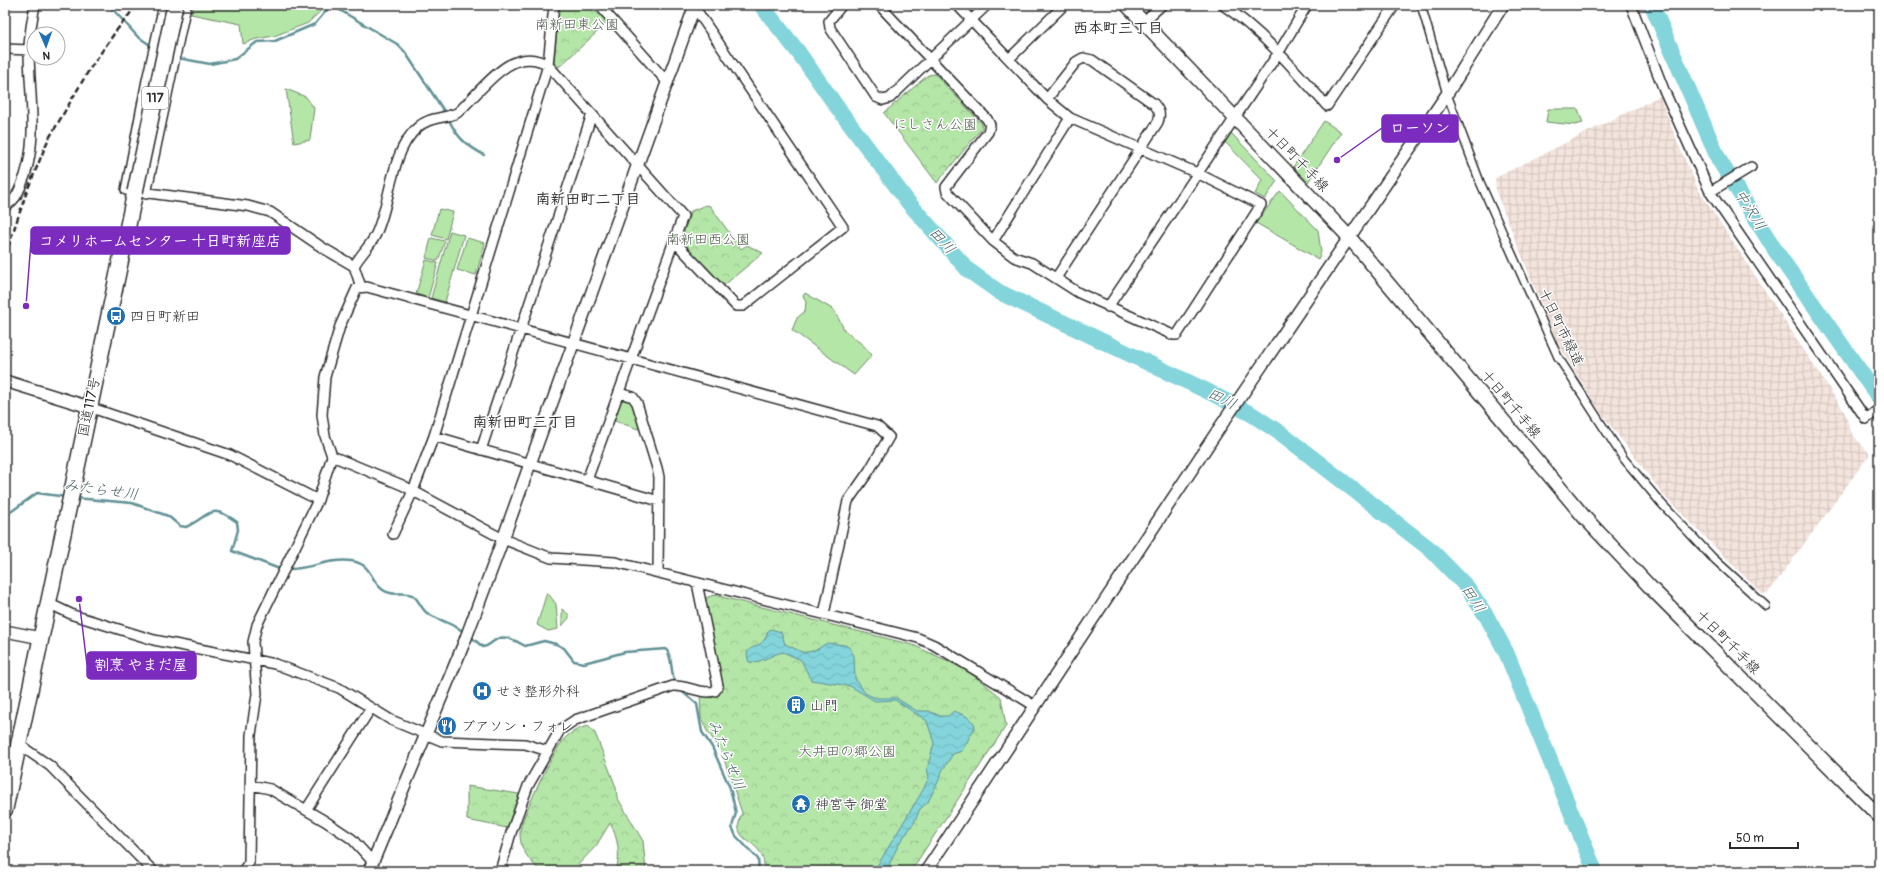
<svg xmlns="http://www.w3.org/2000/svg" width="1884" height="876" font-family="Pangolin,'Klee One',sans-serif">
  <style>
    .industrial { fill: url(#industrial-grid) }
    .green { fill: #b4e6a7; stroke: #708869 }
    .forest { fill: url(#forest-crowns); stroke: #708869 }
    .water { fill: url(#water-waves); stroke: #609095 }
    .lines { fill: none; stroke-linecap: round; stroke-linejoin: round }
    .stream { stroke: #609095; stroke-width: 2.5 }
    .river { stroke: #83d4db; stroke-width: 16 }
    .pedestrian-casing { stroke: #2b2b2b; stroke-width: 10 }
    .minor-casing { stroke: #2b2b2b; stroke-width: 12 }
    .tertiary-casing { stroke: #2b2b2b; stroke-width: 14 }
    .secondary-casing { stroke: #2b2b2b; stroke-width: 16 }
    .trunk-casing { stroke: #2b2b2b; stroke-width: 18 }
    .pedestrian { stroke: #fff; stroke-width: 7 }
    .minor { stroke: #fff; stroke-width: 9 }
    .tertiary { stroke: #fff; stroke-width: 11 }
    .secondary { stroke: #fff; stroke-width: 13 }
    .trunk { stroke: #fff; stroke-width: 15 }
    .rail { stroke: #2b2b2b; stroke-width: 2.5; stroke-dasharray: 6 3; stroke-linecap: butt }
    .trunk-bridge-casing { stroke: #2b2b2b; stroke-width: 18; stroke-linecap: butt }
    .trunk-bridge { stroke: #fff; stroke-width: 15 }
    .labels { text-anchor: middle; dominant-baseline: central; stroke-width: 3; stroke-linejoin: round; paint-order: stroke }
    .shield { fill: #fff; stroke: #6b6b6b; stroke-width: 1 }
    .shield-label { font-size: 13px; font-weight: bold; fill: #2b2b2b }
    .park-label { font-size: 14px; fill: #4d5a4a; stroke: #fff }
    .street-label { font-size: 14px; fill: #2b2b2b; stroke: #fff }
    .poi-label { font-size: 14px; fill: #2b2b2b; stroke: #fff; text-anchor: start }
    .neighbourhood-label { font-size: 15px; font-weight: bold; fill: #2b2b2b; stroke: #fff }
    .water-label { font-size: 15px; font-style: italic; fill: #455e60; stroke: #fff }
    .leader { fill: none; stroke: #7b2cbf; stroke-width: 1.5 }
    .callout-dot { fill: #7b2cbf; stroke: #fff; stroke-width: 1.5 }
    .callout { fill: #7b2cbf; stroke: #7b2cbf; stroke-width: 1.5 }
    .callout-label { font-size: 15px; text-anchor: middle; font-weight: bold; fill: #fff }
  </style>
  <defs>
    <pattern id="industrial-grid" width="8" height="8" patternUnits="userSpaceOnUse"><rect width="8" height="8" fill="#f3e4dd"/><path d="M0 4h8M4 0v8" fill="none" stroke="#d0c4be"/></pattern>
    <pattern id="forest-crowns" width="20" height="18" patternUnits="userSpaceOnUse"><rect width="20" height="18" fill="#b4e6a7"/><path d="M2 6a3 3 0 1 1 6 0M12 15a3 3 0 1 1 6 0" fill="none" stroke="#9bc590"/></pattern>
    <pattern id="water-waves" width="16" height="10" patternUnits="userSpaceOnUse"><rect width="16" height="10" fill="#83d4db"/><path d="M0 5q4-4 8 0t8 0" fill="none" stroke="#71b6bc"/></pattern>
  </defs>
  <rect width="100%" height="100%" fill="#fff"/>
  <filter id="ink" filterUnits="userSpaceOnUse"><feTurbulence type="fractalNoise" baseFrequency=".025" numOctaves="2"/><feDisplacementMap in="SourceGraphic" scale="8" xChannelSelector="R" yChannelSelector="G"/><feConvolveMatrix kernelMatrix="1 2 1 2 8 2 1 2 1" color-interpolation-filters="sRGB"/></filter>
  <g filter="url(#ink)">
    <path class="industrial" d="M1660,96L1678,144L1698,189L1844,411L1852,434L1870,454L1768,593L1762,594L1666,498L1598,409L1556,340L1496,192L1495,178Z"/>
    <path class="green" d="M193,5H326V6L308,23L274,36L256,39L243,44L241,24L191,14Z
      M286,89L306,97L314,108L310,140L294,143Z
      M1548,109H1578L1583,123L1575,125L1546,122Z
      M1324,121L1341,132L1308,182L1293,167Z
      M1231,133L1277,181L1265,199L1255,194L1262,180L1224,141Z
      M1280,191L1318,230L1321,252L1318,259L1256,223Z
      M439,209L453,212L446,239L432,235Z
      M450,231L464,235L445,302L431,298Z
      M431,238L445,241L438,261L426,258Z
      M467,238L485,243L476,275L457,270Z
      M426,260L438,263L428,298L416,294Z
      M805,293L834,310L845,331L863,345L872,355L854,375L792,330L797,318L805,311L806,301L803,296Z
      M623,399L631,401L641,430L612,420L620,401Z
      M547,592L556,604L558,629L548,631L537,625Z
      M562,609L569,615V618L562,626Z"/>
    <path class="forest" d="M559,5H593L608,22L559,67L554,63Z
      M935,74L982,124V128L937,183L884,113L928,75Z
      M706,205L710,206L741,249L747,245L763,253L723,286L683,243L682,237L691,211Z
      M714,595L913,645L967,670L1001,697L1006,726L911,871H765C764,867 764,862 763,859C757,837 729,843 742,813L721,750L707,731L701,718L700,694L715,696L722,688L705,598Z
      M588,726L595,733L616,787L617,797L643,841L646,871H616C621,855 618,838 610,823L596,846L572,871H540C529,859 519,850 520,831C521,818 554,750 564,739C571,732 579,728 588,726Z
      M467,786L519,794L507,828L467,820Z"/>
    <path class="water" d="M771,629L781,632L785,644L804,653L816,650L827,643L845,645L850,648L854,656L855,679L865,693L875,698H896L917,711H929L940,716H948L954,711L966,716L974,723L975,727L962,751L953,754L942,771L939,780L928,802L920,809L914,823L900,842L890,862L889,871H874L923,790L929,777L927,769L934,743L927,721L895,700L875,701L850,686L811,680L801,660L783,652C773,654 759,664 749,662C742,645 758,649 764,640C766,638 767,634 768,631Z"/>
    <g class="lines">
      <path class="stream" d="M109,5L137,36L153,47
        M334,5L338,9L397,44L405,52L446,114
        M178,58L210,64L235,59L257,42L275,41L315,24L331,5
        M448,118C458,139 465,144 484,155
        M75,498L132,503L168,516L180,526L186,527C211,515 210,502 237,522L238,530L232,551L277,568L282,569
        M5,516L37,493L67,497
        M287,569C308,570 329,558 351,561C373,564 369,580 383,590C393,597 402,591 412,595C419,599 421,609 427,613C439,621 452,622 465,633
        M471,637L483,647C489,646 489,644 494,641C504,633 516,641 525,646L544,641L556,644L564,648L574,661L584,663L625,652L666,649C674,659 669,672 676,683
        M679,689L697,704L702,732L712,747L730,788L736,813L732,827L736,836L758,859L759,871"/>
      <path class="river" d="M761,5L799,53L837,107L908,202L968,270L999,292L1209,392L1253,415L1283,435L1430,549L1467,587L1487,617L1506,652L1595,871
        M1652,5L1719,160L1775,250L1879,398"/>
      <defs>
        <path id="pedestrian" d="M1421,5L1447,94L1480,182L1558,357L1624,459L1661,503L1712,557L1766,606"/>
        <path id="minor" d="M164,5L147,80L126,190L248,206L270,212L323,248L354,266L361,287
          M599,5L668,83
          M842,5L829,21L830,28L876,97L883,100L890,98L987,5
          M879,5L987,119L990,125L988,132L946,187L947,192L993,241L1014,257L1032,263L1079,293L1173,335H1177L1261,205L1197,173L1070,118L1047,99L957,5
          M1223,5C1265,34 1293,68 1327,106L1395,5
          M1631,5L1664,90L1710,192L1866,419L1879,409
          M1143,22L1162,5
          M5,49L29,50
          M1009,59L1064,5
          M1047,99L1076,62L1083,58L1092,60L1154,104C1159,110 1161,114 1158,122L1056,278
          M1710,192L1751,167
          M146,194L186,5
          M5,204L7,205C15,200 17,195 21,186C40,143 29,96 29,50C29,35 32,20 35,5
          M674,241L736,306H743L843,227L693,5
          M993,241L1070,118
          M354,266C360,255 370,246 375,236C391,204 390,152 417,128C428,117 443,119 457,113C481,93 511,42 548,65L683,216L587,480
          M1108,307L1279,52L1307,5
          M619,393L633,397L637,403L657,468L659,477L658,572
          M89,407L230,455L318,500
          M434,436L659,501
          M481,450L592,114
          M332,456L402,485L503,539L551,558L615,562L918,638L934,645L1035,706
          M393,534L413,491L434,436L548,65L554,5
          M48,603L73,615L154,640L275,664L339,688L391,720L442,741L525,744L548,751
          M18,744L50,766L153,871
          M251,785L270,789L325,821L352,839L373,862
          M306,810L371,708
          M243,871L249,862L251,735L257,694L253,642L257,625L318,500L332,456L325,436L322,415L325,377L340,326L357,288L367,287L877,426L889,437L869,471L848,501L824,614
          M500,871L511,833L528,786L560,730L575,720L673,686C687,685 702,695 715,691L718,686L697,583"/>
        <path id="tertiary" d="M5,381L89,407
          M5,631L41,638
          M369,871L464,643L503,539L695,5
          M926,871L1220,427L1447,94L1503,5"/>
        <path id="secondary" d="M1127,5L1349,237L1585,518L1653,590L1879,816"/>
        <path id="trunk" d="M5,809L135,192"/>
      </defs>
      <use href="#pedestrian" class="pedestrian-casing"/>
      <use href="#minor" class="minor-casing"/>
      <use href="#tertiary" class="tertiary-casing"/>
      <use href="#secondary" class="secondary-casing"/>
      <use href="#trunk" class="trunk-casing"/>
      <use href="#pedestrian" class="pedestrian"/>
      <use href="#minor" class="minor"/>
      <use href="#tertiary" class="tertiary"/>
      <use href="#secondary" class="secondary"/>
      <use href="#trunk" class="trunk"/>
      <path class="rail" d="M5,256L27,191L48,140L89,70L116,31L137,5"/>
      <defs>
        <path id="trunk-bridge" d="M135,192L175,5"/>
      </defs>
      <use href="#trunk-bridge" class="trunk-bridge-casing"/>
      <use href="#trunk-bridge" class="trunk-bridge"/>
    </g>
  </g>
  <defs>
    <symbol id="bus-disc" viewBox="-11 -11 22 22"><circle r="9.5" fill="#1f6fb2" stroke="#fff"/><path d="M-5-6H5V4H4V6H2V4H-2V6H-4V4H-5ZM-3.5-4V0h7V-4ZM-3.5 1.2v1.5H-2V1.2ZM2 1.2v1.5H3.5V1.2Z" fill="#fff"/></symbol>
    <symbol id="hospital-disc" viewBox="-11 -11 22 22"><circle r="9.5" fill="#1f6fb2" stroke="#fff"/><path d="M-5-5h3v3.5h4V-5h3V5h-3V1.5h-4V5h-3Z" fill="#fff"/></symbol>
    <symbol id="building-disc" viewBox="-11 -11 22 22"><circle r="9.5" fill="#1f6fb2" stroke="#fff"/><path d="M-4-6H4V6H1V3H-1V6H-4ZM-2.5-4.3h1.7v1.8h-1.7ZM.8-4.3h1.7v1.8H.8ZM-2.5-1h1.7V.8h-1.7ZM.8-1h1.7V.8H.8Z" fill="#fff"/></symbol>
    <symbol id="restaurant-disc" viewBox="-11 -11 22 22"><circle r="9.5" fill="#1f6fb2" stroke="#fff"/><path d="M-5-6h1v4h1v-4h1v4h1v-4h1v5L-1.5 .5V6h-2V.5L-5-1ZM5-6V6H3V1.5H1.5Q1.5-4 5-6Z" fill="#fff"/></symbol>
    <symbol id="temple-disc" viewBox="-11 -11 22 22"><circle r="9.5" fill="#1f6fb2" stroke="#fff"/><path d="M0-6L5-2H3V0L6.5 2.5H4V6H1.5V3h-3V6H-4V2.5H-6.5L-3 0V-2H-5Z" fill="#fff"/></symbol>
  </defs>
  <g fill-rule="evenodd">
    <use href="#bus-disc" x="105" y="305" width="22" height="22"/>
    <use href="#hospital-disc" x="471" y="680" width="22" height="22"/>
    <use href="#building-disc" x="785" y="694" width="22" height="22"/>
    <use href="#restaurant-disc" x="436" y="715" width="22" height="22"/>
    <use href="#temple-disc" x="790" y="793" width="22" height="22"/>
  </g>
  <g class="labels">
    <rect class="shield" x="142" y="87" width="26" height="22" rx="3"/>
    <g class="shield-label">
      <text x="155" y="98">117</text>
    </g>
    <g class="park-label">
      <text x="577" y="24">南新田東公園</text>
      <text x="935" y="124">にしさん公園</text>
      <text x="708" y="239">南新田西公園</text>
      <text x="847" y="751">大井田の郷公園</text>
    </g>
    <g class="street-label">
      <text transform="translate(1297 159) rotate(46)">十日町千手線</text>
      <text transform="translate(1561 327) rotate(64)">十日町市緑道</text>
      <text transform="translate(1511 404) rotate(50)">十日町千手線</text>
      <text transform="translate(89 407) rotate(-78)">国道117号</text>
      <text transform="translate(1728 642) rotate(45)">十日町千手線</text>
    </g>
    <g class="poi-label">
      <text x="130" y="316">四日町新田</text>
      <text x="496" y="691">せき整形外科</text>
      <text x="810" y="705">山門</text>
      <text x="461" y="726">ブアソン・フォレ</text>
      <text x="815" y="804">神宮寺 御堂</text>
    </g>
    <g class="neighbourhood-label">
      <text x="1118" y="28">西本町三丁目</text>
      <text x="588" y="199">南新田町二丁目</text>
      <text x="525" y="422">南新田町三丁目</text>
    </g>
    <g class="water-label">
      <text transform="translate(1750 210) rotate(58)">中沢川</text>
      <text transform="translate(942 241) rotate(48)">田川</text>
      <text transform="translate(1222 399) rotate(26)">田川</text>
      <text transform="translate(101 490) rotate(8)">みたらせ川</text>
      <text transform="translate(1473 599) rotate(57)">田川</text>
      <text transform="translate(726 755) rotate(68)">みたらせ川</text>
    </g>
  </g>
  <path class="leader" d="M1337 160L1382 128M26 306L31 241M79 599L87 665"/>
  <g class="callout-dot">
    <circle cx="1337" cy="160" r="4"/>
    <circle cx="26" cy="306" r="4"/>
    <circle cx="79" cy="599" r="4"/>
  </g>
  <g class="callout">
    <rect x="1382" y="115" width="76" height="27" rx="4"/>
    <rect x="31" y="227" width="259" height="27" rx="4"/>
    <rect x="87" y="652" width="109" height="27" rx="4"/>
  </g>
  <g class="callout-label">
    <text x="1420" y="133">ローソン</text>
    <text x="160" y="246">コメリホームセンター 十日町新座店</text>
    <text x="141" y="670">割烹 やまだ屋</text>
  </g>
  <rect width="1884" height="876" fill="none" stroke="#fff" stroke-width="20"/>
  <rect x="10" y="10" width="1864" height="856" fill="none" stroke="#2b2b2b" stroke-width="1.5" filter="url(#ink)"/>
  <g transform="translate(46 46) rotate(178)"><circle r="19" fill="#ffffff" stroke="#aaaaaa"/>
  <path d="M0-3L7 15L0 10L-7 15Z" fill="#1f6fb2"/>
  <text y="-6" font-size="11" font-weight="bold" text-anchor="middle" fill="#2b2b2b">N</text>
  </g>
  <path d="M1730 842v6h68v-6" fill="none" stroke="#2b2b2b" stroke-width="2"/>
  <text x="1736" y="842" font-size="12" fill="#2b2b2b" stroke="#ffffff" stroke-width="3" paint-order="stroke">50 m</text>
</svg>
